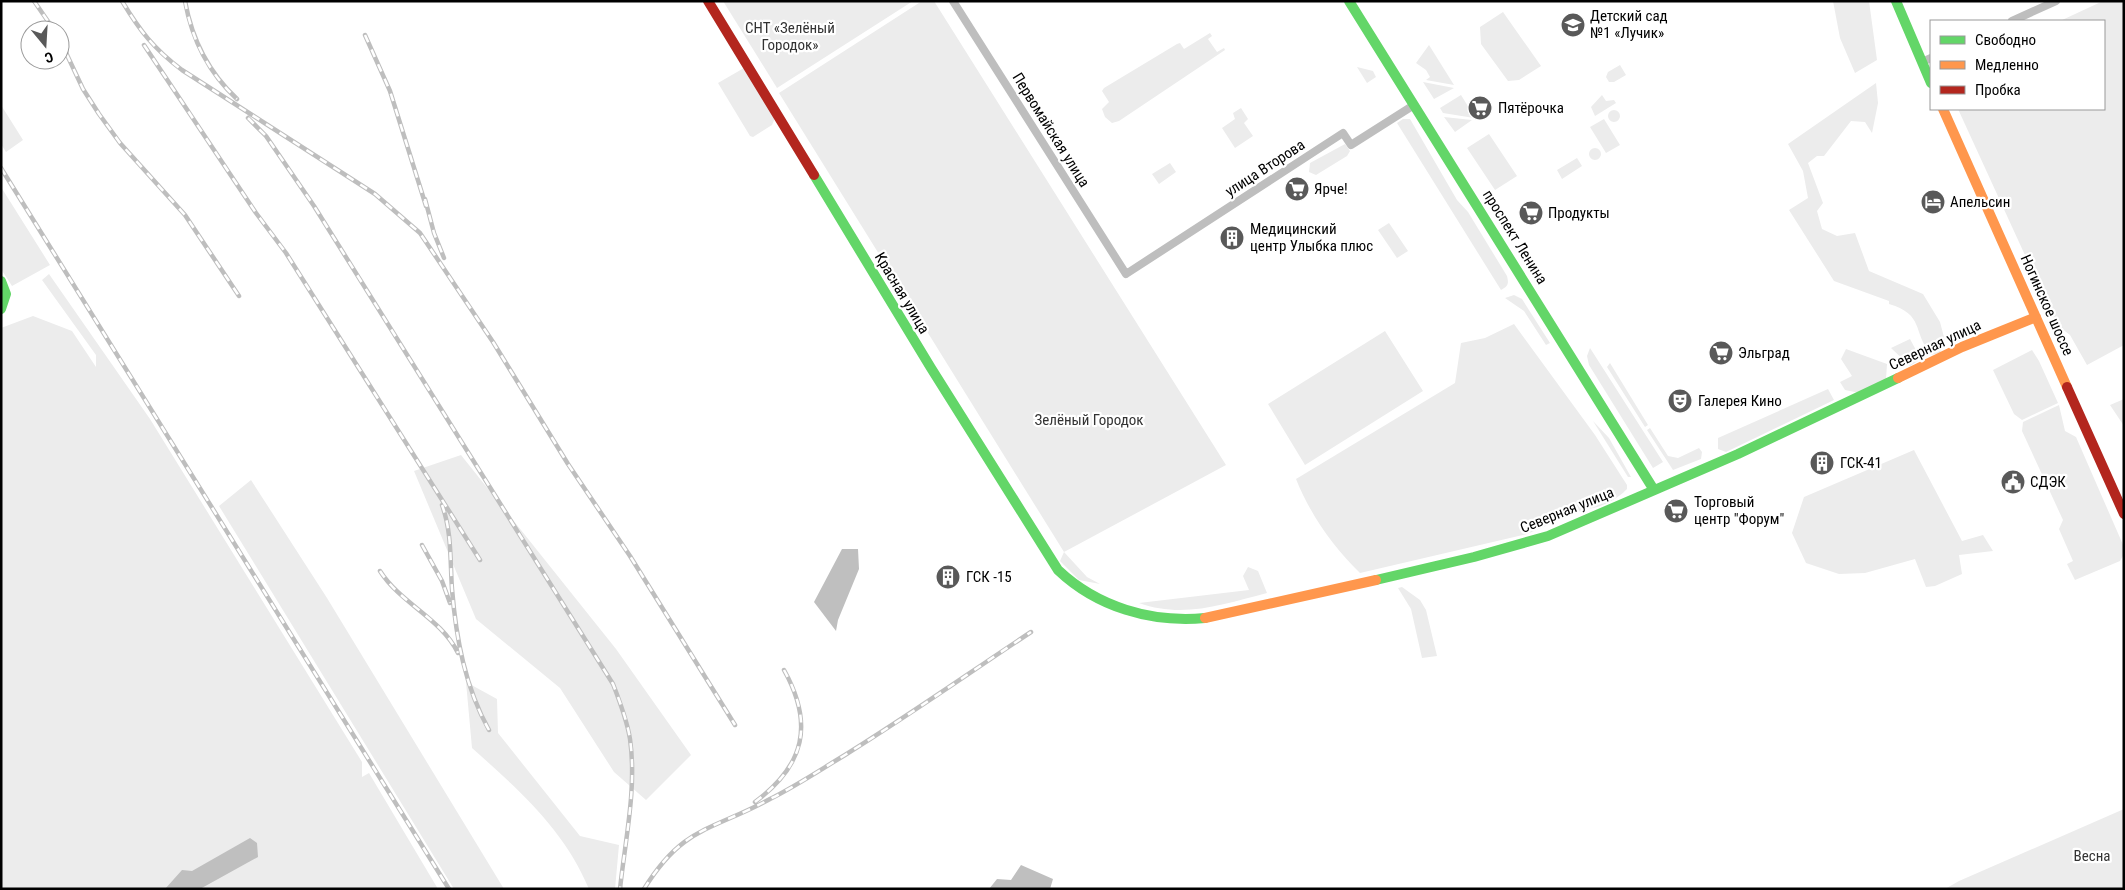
<svg xmlns="http://www.w3.org/2000/svg" width="2125" height="890" font-family="'Roboto Condensed',sans-serif">
  <style>
    .green { fill: #ececec }
    .water { fill: #bfbfbf }
    .lines { fill: none; stroke-linecap: round; stroke-linejoin: round }
    .street { stroke: #bebebe; stroke-width: 8 }
    .fast { stroke: #63d668; stroke-width: 10 }
    .slow { stroke: #ff974d; stroke-width: 10 }
    .jam { stroke: #b3261e; stroke-width: 10 }
    .rail-casing { stroke: #bebebe; stroke-width: 4.5 }
    .rail { stroke: #fff; stroke-width: 2.5; stroke-dasharray: 8; stroke-linecap: butt }
    .labels { text-anchor: middle; dominant-baseline: central; stroke-width: 4.5; stroke-linejoin: round; paint-order: stroke }
    .poi-label { font-size: 15px; fill: #000; stroke: #fff; text-anchor: start }
    .park-label { font-size: 15px; fill: #333; stroke: #fff }
    .street-label { font-size: 15px; fill: #000; stroke: #fff }
  </style>
  <rect width="100%" height="100%" fill="#fff"/>
  <path class="green" d="M723,1H913L777,88Z
    M922,1H934L1226,465L1064,552L1087,577L1100,584L1079,580L1060,561L1064,552L779,93Z
    M1833,1H1869L1877,60L1855,73L1840,38Z
    M2103,1H2124V345L2087,365L2070,335L2057,325L1958,109H2104V21H2060Z
    M1503,12L1541,66L1519,80L1508,81L1481,44L1480,27Z
    M1210,33L1212,36L1208,39L1217,52L1224,48L1225,50L1119,121L1112,123L1105,117L1102,109L1109,102L1102,91L1104,88L1177,44L1180,43L1184,49Z
    M1429,45L1454,85L1426,80L1430,77L1426,70L1416,63Z
    M1620,65L1626,75L1614,82H1609L1606,77L1608,72Z
    M1357,67L1373,71L1376,77L1367,83Z
    M744,68L775,118L772,125L753,137L750,136L718,83Z
    M1423,82L1454,88L1434,99Z
    M1876,83L1878,103L1872,133L1865,122L1851,121L1824,156H1817L1808,163L1823,203L1817,211L1822,229L1837,236L1855,233L1869,271L1923,294L1940,322L1945,341L1940,353L1931,355C1912,331 1925,315 1889,304V301L1834,281L1789,210L1808,198L1803,171L1788,144Z
    M1461,95L1474,116V118L1443,113L1440,108Z
    M1602,95L1606,101L1614,100L1616,103L1595,116L1591,107Z
    M1,105L23,140L6,152L1,144Z
    M1241,108L1248,119L1244,123L1253,136L1235,148L1222,128L1235,119L1233,113Z
    M1608 116a6 6 0 1 1 12 0a6 6 0 1 1-12 0Z
    M1444,117L1472,120L1455,132Z
    M1403,119H1410L1457,200L1468,212L1507,276C1509,284 1508,286 1501,290L1397,123Z
    M1604,119L1620,145L1606,153L1590,127Z
    M1489,134L1517,176L1495,190L1467,148Z
    M1345,144L1350,151L1347,156L1316,175L1309,172L1310,163Z
    M1589 154a6 6 0 1 1 12 0a6 6 0 1 1-12 0Z
    M1577,158L1582,166L1562,179L1557,170Z
    M1170,163L1176,172L1159,184L1152,174Z
    M1,187L50,265L12,286L1,269Z
    M1389,223L1408,251L1397,258L1378,230Z
    M49,274L150,419L362,762V777L369,773L438,889H1V328L33,316L72,331L96,367V355L42,280Z
    M1514,295L1522,299L1550,343L1546,345L1524,311L1505,298Z
    M1514,324L1595,435L1627,485V489C1618,499 1599,509 1585,509L1527,534L1360,573C1333,547 1310,514 1296,479L1455,383L1461,343L1485,338Z
    M1385,331L1423,391L1305,465L1268,404Z
    M1910,339L1917,352L1918,361L1910,366L1891,348Z
    M1590,348L1663,462L1653,468L1589,365L1587,356Z
    M1846,349L1887,364L1886,379L1860,393L1845,390L1840,382L1852,376L1841,359Z
    M2032,350L2039,361L2058,403L2022,420L2014,414L1993,370Z
    M1610,363L1648,425L1645,427L1607,367Z
    M1828,389L1834,400L1726,452L1718,449V438Z
    M2124,399V426L2110,405Z
    M2059,405L2065,431L2076,437L2124,547V554L2120,561L2075,580L2067,564L2073,561L2059,529L2063,520L2022,431L2023,422Z
    M1593,421L1609,438L1631,477H1628Z
    M1650,428L1668,456L1678,458L1699,448L1702,452L1701,459L1673,470L1647,430Z
    M1914,450L1962,541L1983,535L1993,551L1959,555L1962,574L1935,586L1926,587L1915,559L1865,573L1839,574L1806,563L1792,533L1804,497Z
    M461,455L616,649L691,755L646,800L614,772L560,688L476,619L414,471Z
    M251,480L327,598L504,889H454L219,506Z
    M1248,567L1258,571L1267,593C1224,604 1183,619 1139,603L1249,590L1243,576Z
    M1402,587L1420,600L1426,610L1437,656L1422,658L1411,609L1398,588Z
    M466,682L497,699L498,733L580,836L619,845L615,889H589C564,829 519,790 472,748Z
    M2124,809V889H1945L1959,881Z"/>
  <path class="water" d="M842,549H858L859,569L838,620L836,631L814,602Z
    M250,838L257,843L258,857L200,889H165L182,870L192,871Z
    M1021,865L1053,879L1050,889H989L997,879L1011,880Z"/>
  <g class="lines">
    <path class="street" d="M953,1L1126,274L1343,133L1351,145L1414,105
      M2012,21L2056,1
      M1922,62L1931,58"/>
    <path class="fast" d="M1349,1L1654,490
      M1896,1L1931,83
      M814,175L931,368L1058,570C1097,607 1151,623 1205,618
      M1,281L6,294L1,309
      M1376,580L1474,557L1548,536L1738,454L1898,378"/>
    <path class="slow" d="M1943,109L2067,387
      M1898,378L1962,347L2036,317
      M1205,618L1376,580"/>
    <path class="jam" d="M708,1L814,175
      M2067,387L2124,514"/>
    <defs>
      <path id="rail" d="M34,1L54,30
        M122,1C140,31 154,49 182,70L375,194L420,233L493,342L568,464L630,556L735,725
        M185,1C192,40 208,72 237,99
        M365,35L390,91L426,206
        M60,40L83,89L99,114L120,143L185,215L239,296
        M144,45L256,213L286,253L480,560
        M248,118L266,136L314,206L613,684C620,702 627,720 630,739C637,788 625,841 620,889
        M1,168L449,889
        M425,199L434,233L444,258
        M442,505C452,532 450,561 452,589C456,638 465,687 489,730
        M422,545L442,581L450,603
        M380,571C401,604 441,618 458,653
        M755,802C805,765 814,724 784,670
        M644,889C683,826 711,831 770,799C796,786 820,770 845,755C908,716 969,673 1031,632"/>
    </defs>
    <use href="#rail" class="rail-casing"/>
    <use href="#rail" class="rail"/>
  </g>
  <defs>
    <symbol id="school-disc" viewBox="-11 -11 22 22"><circle r="9.5" fill="#595959" stroke="#fff"/><path d="M0-5L7-2L0 1L-7-2ZM-4 1L0 2.5L4 1V4Q0 6-4 4Z" fill="#fff"/></symbol>
    <symbol id="supermarket-disc" viewBox="-11 -11 22 22"><circle r="9.5" fill="#595959" stroke="#fff"/><path d="M-6-5.5h2.5l.6 2H6L4.5 2H-2.5L-4.4-4H-6ZM-1.5 3.2a1.3 1.3 0 1 0 .1 0ZM3 3.2a1.3 1.3 0 1 0 .1 0Z" fill="#fff"/></symbol>
    <symbol id="hotel-disc" viewBox="-11 -11 22 22"><circle r="9.5" fill="#595959" stroke="#fff"/><path d="M-6-4.5h1.5V1H6V5H4.5V3h-9V5H-6ZM-4 0a1.8 1.8 0 1 1 3.6 0ZM.5 0V-2.5h3Q6-2.5 6 0Z" fill="#fff"/></symbol>
    <symbol id="building-disc" viewBox="-11 -11 22 22"><circle r="9.5" fill="#595959" stroke="#fff"/><path d="M-4-6H4V6H1V3H-1V6H-4ZM-2.5-4.3h1.7v1.8h-1.7ZM.8-4.3h1.7v1.8H.8ZM-2.5-1h1.7V.8h-1.7ZM.8-1h1.7V.8H.8Z" fill="#fff"/></symbol>
    <symbol id="theatre-disc" viewBox="-11 -11 22 22"><circle r="9.5" fill="#595959" stroke="#fff"/><path d="M-5-5.5Q0-4 5-5.5V0Q5 5 0 6Q-5 5-5 0ZM-3.3-2.5H-1v1.5H-3.3ZM1-2.5H3.3v1.5H1ZM-2.8 1Q0 5.5 2.8 1Z" fill="#fff"/></symbol>
    <symbol id="civic-disc" viewBox="-11 -11 22 22"><circle r="9.5" fill="#595959" stroke="#fff"/><path d="M-.6-6.5H3V-4.5H.6V-3L4-1V1h2V6H-6V1h2V-1L-.6-3ZM-1.2 2.5V6h2.4V2.5Z" fill="#fff"/></symbol>
  </defs>
  <g fill-rule="evenodd">
    <use href="#school-disc" x="1559" y="11" width="28" height="28"/>
    <use href="#supermarket-disc" x="1466" y="94" width="28" height="28"/>
    <use href="#supermarket-disc" x="1283" y="175" width="28" height="28"/>
    <use href="#hotel-disc" x="1919" y="188" width="28" height="28"/>
    <use href="#supermarket-disc" x="1517" y="199" width="28" height="28"/>
    <use href="#building-disc" x="1218" y="224" width="28" height="28"/>
    <use href="#supermarket-disc" x="1707" y="339" width="28" height="28"/>
    <use href="#theatre-disc" x="1666" y="387" width="28" height="28"/>
    <use href="#building-disc" x="1808" y="449" width="28" height="28"/>
    <use href="#civic-disc" x="1999" y="468" width="28" height="28"/>
    <use href="#supermarket-disc" x="1662" y="497" width="28" height="28"/>
    <use href="#building-disc" x="934" y="563" width="28" height="28"/>
  </g>
  <g class="labels">
    <g class="poi-label">
      <text x="1590" y="16">Детский сад<tspan x="1590" dy="17">№1 «Лучик»</tspan></text>
      <text x="1498" y="108">Пятёрочка</text>
      <text x="1314" y="189">Ярче!</text>
      <text x="1950" y="202">Апельсин</text>
      <text x="1548" y="213">Продукты</text>
      <text x="1250" y="229">Медицинский<tspan x="1250" dy="17">центр Улыбка плюс</tspan></text>
      <text x="1738" y="353">Эльград</text>
      <text x="1698" y="401">Галерея Кино</text>
      <text x="1840" y="463">ГСК-41</text>
      <text x="2030" y="482">СДЭК</text>
      <text x="1694" y="502">Торговый<tspan x="1694" dy="17">центр "Форум"</tspan></text>
      <text x="966" y="577">ГСК -15</text>
    </g>
    <g class="park-label">
      <text x="790" y="28">СНТ «Зелёный<tspan x="790" dy="17">Городок»</tspan></text>
      <text x="1089" y="420">Зелёный Городок</text>
      <text x="2092" y="856">Весна</text>
    </g>
    <g class="street-label">
      <text transform="translate(1051 130) rotate(58)">Первомайская улица</text>
      <text transform="translate(1265 168) rotate(-33)">улица Второва</text>
      <text transform="translate(1515 237) rotate(58)">проспект Ленина</text>
      <text transform="translate(902 293) rotate(59)">Красная улица</text>
      <text transform="translate(2047 305) rotate(66)">Ногинское шоссе</text>
      <text transform="translate(1935 345) rotate(-25)">Северная улица</text>
      <text transform="translate(1567 510) rotate(-22)">Северная улица</text>
    </g>
  </g>
  <rect width="2125" height="890" fill="none" stroke="#000000" stroke-width="5"/>
  <rect x="1930" y="20" width="175" height="90" fill="#ffffff" stroke="#999999"/>
  <rect x="1940" y="36" width="25" height="8" fill="#63d668" stroke="#999999"/>
  <text x="1975" y="45" font-size="15" fill="#000000">Свободно</text>
  <rect x="1940" y="61" width="25" height="8" fill="#ff974d" stroke="#999999"/>
  <text x="1975" y="70" font-size="15" fill="#000000">Медленно</text>
  <rect x="1940" y="86" width="25" height="8" fill="#b3261e" stroke="#999999"/>
  <text x="1975" y="95" font-size="15" fill="#000000">Пробка</text>
  <g transform="translate(45 45) rotate(162)"><circle r="24" fill="#ffffff" stroke="#999999"/>
  <path d="M0-4L9 19L0 12L-9 19Z" fill="#595959"/>
  <text y="-8" font-size="14" font-weight="bold" text-anchor="middle" fill="#000000">С</text>
  </g>
</svg>
